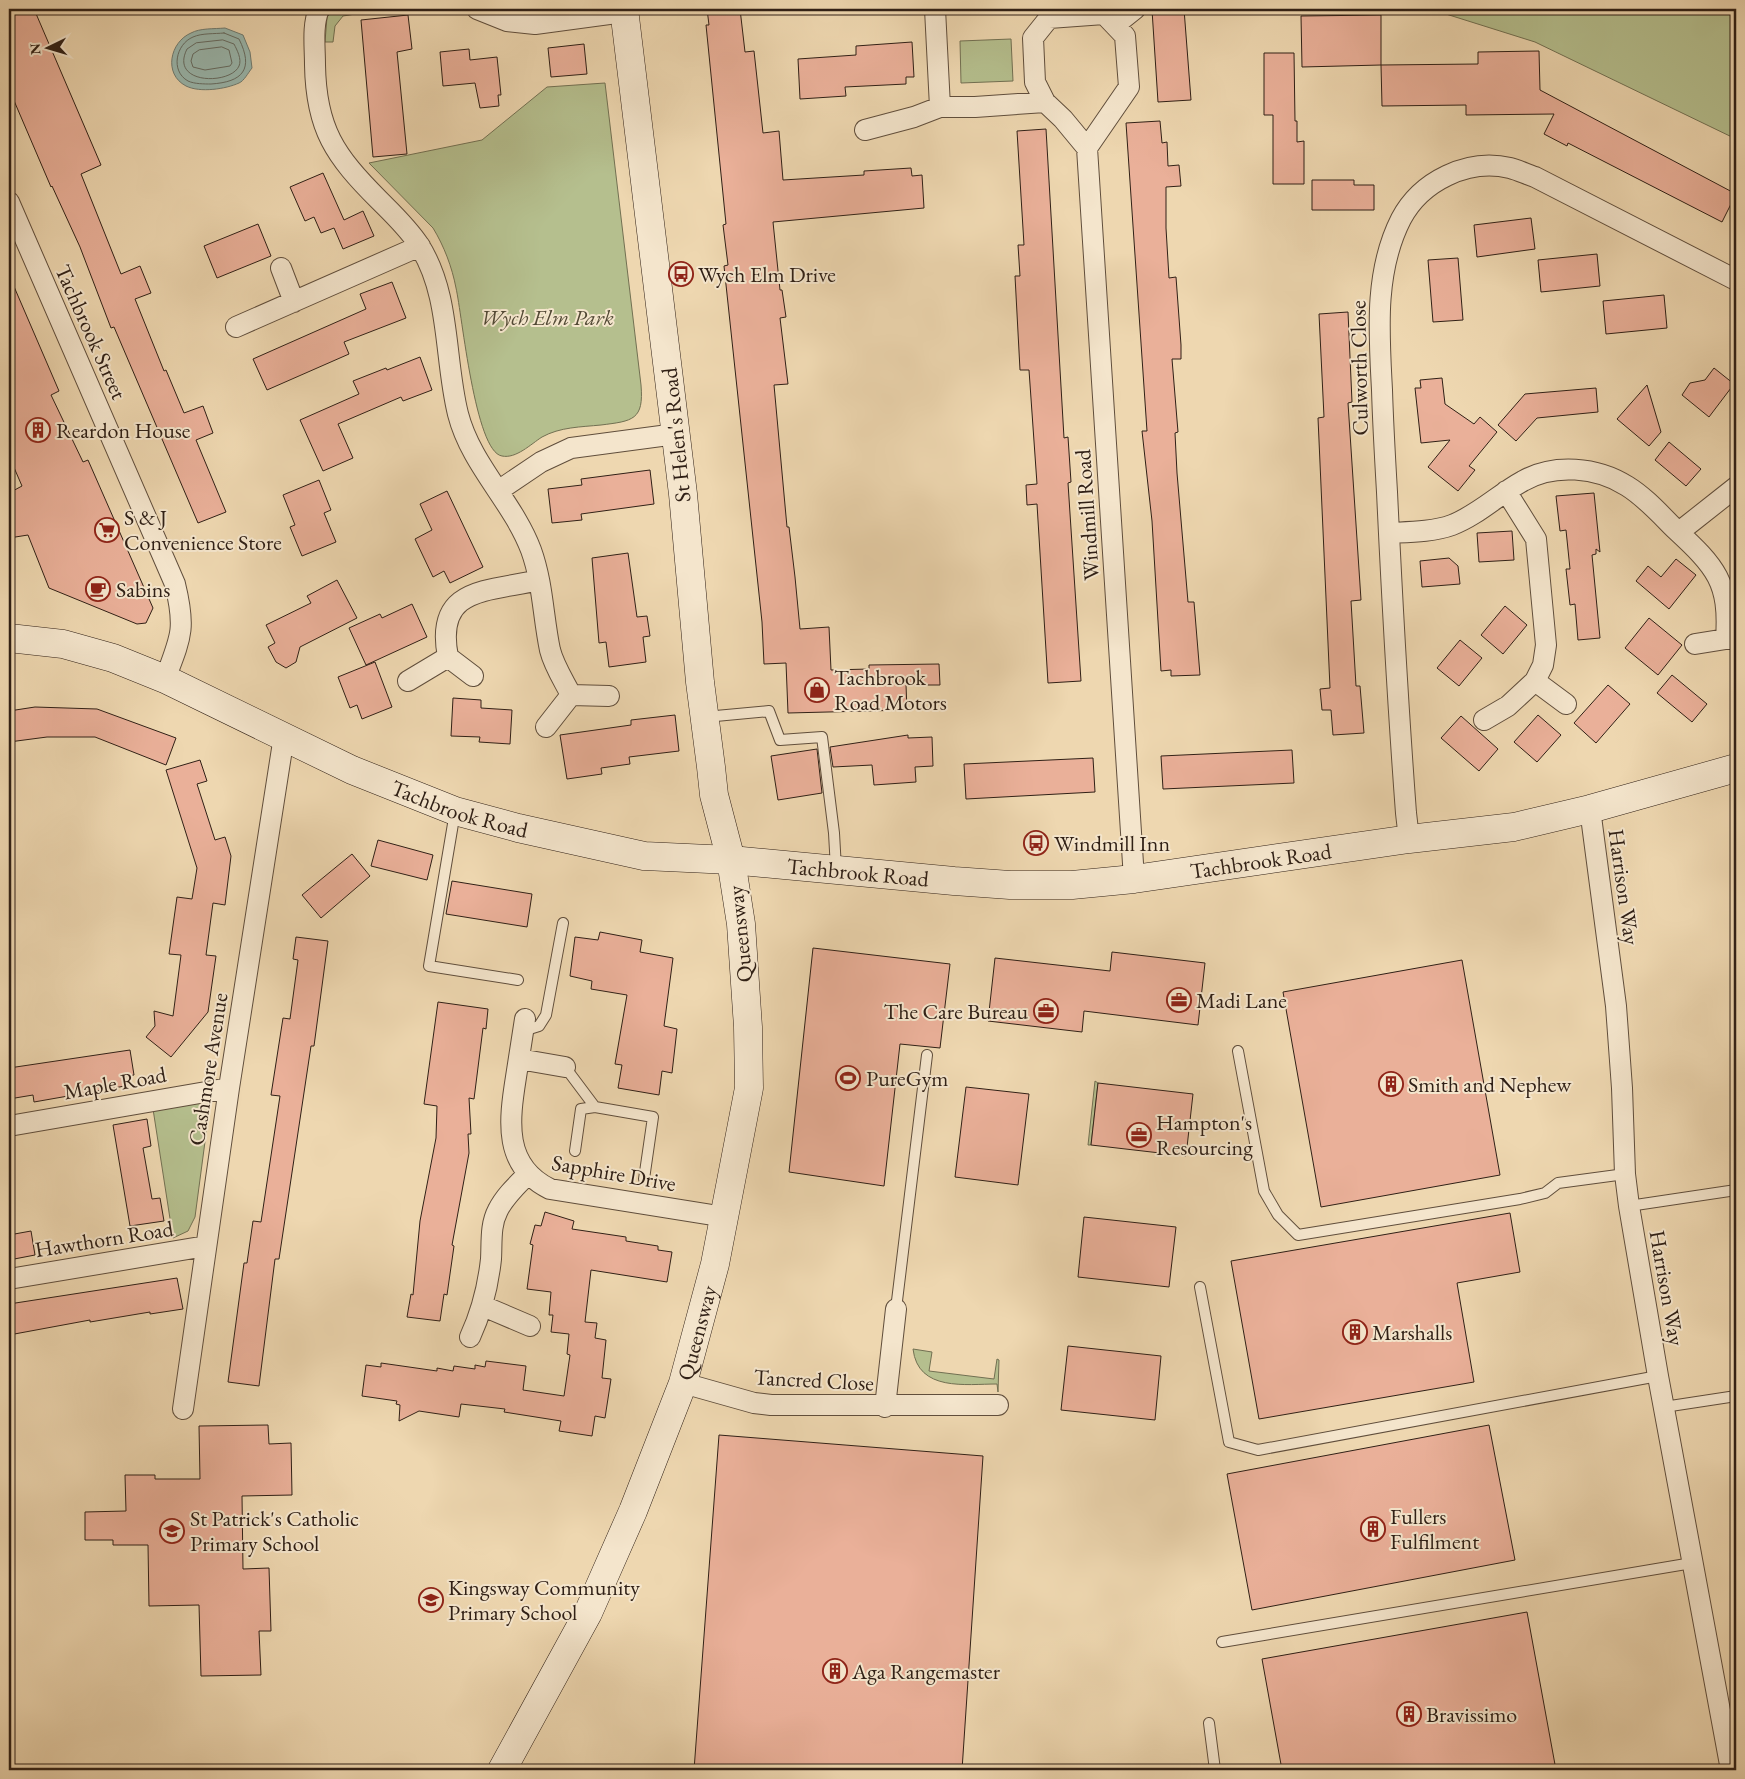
<svg xmlns="http://www.w3.org/2000/svg" width="1745" height="1779" font-family="'EB Garamond',serif">
  <style>
    .green { fill: #b5bf8e; stroke: #727052 }
    .water { fill: #9ab9b0; stroke: #707c72 }
    .lines { fill: none; stroke-linecap: round; stroke-linejoin: round }
    .shore { stroke: #656c63; stroke-width: 1 }
    .building { fill: #eab099; stroke: #302016 }
    .lane-casing { stroke: #604e3c; stroke-width: 12 }
    .street-casing { stroke: #604e3c; stroke-width: 22 }
    .secondary-casing { stroke: #302016; stroke-width: 29 }
    .lane { stroke: #f4e5cc; stroke-width: 10 }
    .street { stroke: #f4e5cc; stroke-width: 20 }
    .secondary { stroke: #f4e5cc; stroke-width: 28 }
    .labels { text-anchor: middle; dominant-baseline: central; stroke-width: 4; stroke-linejoin: round; paint-order: stroke }
    .poi-label { font-size: 22px; fill: #302016; stroke: #f4e5cc; text-anchor: start }
    .park-label { font-size: 22px; font-style: italic; fill: #514834; stroke: #f4e5cc }
    .street-label { font-size: 22px; fill: #302016; stroke: #f4e5cc }
  </style>
  <rect width="100%" height="100%" fill="#eed7b0"/>
  <filter id="stains"><feTurbulence type="fractalNoise" baseFrequency=".004" numOctaves="4"/><feColorMatrix values="0 0 0 0 .2 0 0 0 0 .09 0 0 0 0 .02 0 0 0 .5 -.17"/></filter>
  <radialGradient id="worn" r=".72"><stop offset=".6" stop-color="#630" stop-opacity="0"/><stop offset="1" stop-color="#630" stop-opacity=".3"/></radialGradient>
  <path class="green" d="M335,9H387L343,16L335,26L333,42H325L327,17Z
    M1430,9H1736V139L1535,42Z
    M1011,39L1013,81L961,83L960,41Z
    M605,83L641,385C644,420 633,421 601,425C581,427 560,427 542,437C531,444 516,459 502,456C475,452 462,314 456,288C452,267 444,246 433,228L369,163L482,140L547,87Z
    M1095,1081L1098,1083L1091,1145H1088Z
    M207,1099L210,1104L195,1217L188,1231L173,1238L153,1109Z
    M913,1349L932,1352L929,1371L994,1379L997,1359L999,1360L998,1392L997,1384C966,1384 918,1392 913,1349Z"/>
  <path class="water" d="M225,28L243,35L250,52L252,68C248,73 244,81 239,83C226,89 200,93 186,86C163,74 170,42 191,33C200,28 214,29 225,28Z"/>
  <g class="lines">
    <path class="shore" d="M224,33L239,39C254,69 243,82 211,84C205,84 194,84 188,81C170,71 176,44 193,37C202,33 214,34 224,33Z
      M223,40L234,44C237,50 242,59 239,66C231,85 169,85 187,49L196,43Z
      M222,47L229,50L232,63L230,66L205,70L193,67L191,61L193,54L199,50Z"/>
  </g>
  <path class="building" d="M9,9H34L101,165L81,174L121,274L140,266L151,293L135,299L164,371L166,370L184,413L203,406L213,433L196,440L226,512L198,523L114,327L111,328L80,247L52,186L51,187L9,89Z
    M707,9H740L745,52L754,51L763,133L779,131L783,180L864,175V171L911,168L912,176L922,175L924,208L773,222L780,290H782L786,317L780,318L788,384L774,385L787,527H789L795,577L800,629L829,627L831,670L869,669V665L939,664L940,685H906L907,710L788,713L786,663L764,664L762,622L724,266L728,265L723,225L726,224L706,25H709Z
    M1184,9L1191,100L1158,102L1152,10Z
    M408,15L412,49L397,52L407,154L373,157L361,20Z
    M1381,15V65L1302,67L1301,16Z
    M912,42L914,77H906V84L845,87L846,96L800,99L798,59L856,55V46Z
    M584,44L587,74L551,77L548,48Z
    M469,49L470,60L497,57L501,95H498L499,106L480,108L475,83L443,86L440,52Z
    M1539,51L1540,90L1736,194L1722,222L1568,143L1567,146L1544,134L1554,114L1466,115V105L1382,106L1381,65L1478,64V52Z
    M1264,53H1294L1295,121H1297V142L1304,141V184H1273V115H1264Z
    M1160,121L1162,143L1167,142L1168,166L1179,165L1181,186L1166,187V228L1169,278L1176,277L1181,345V359H1172L1178,432L1175,433L1177,473L1188,602H1194L1200,675L1171,676V670L1161,671L1152,521L1142,431H1147L1126,123Z
    M1046,129L1064,438L1068,437L1071,482L1068,483L1081,681L1048,683L1037,504L1027,505L1026,485L1037,484L1029,370H1020L1015,276H1020L1018,245H1024L1017,131Z
    M323,173L344,220L363,211L374,236L343,249L334,228L321,233L314,217L305,221L290,187Z
    M1312,180H1354V185H1374V210H1312Z
    M1531,218L1535,249L1477,257L1474,225Z
    M258,224L271,256L217,278L204,246Z
    M1597,254L1600,286L1541,292L1538,260Z
    M1458,258L1463,320L1433,322L1428,260Z
    M9,275L59,391L51,395L83,462L88,460L153,608L146,623L137,624L49,588L28,535L9,538V493L22,486L9,456Z
    M392,282L406,318L344,342L349,354L267,390L253,359L366,309L360,294Z
    M1664,295L1667,328L1606,334L1603,301Z
    M1348,312L1352,402L1348,403L1361,600L1351,601L1356,686H1360L1364,733L1333,735L1331,710H1322L1320,689L1330,688L1318,418L1324,417L1319,314Z
    M420,357L432,390L403,401L401,397L338,424L353,458L323,471L300,420L359,394L353,381L386,368L387,370Z
    M1714,368L1734,384L1709,417L1682,395L1690,383L1705,380Z
    M1442,378L1445,404L1474,424L1480,417L1497,432L1469,466L1475,470L1458,491L1428,467L1450,440L1421,443L1415,388H1421L1420,380Z
    M1647,385L1661,432L1649,446L1617,419Z
    M1596,388L1598,412L1537,418L1516,441L1498,425L1525,394Z
    M1669,442L1701,469L1686,486L1655,460Z
    M650,470L654,504L581,514L582,520L552,523L548,489L582,485L581,479Z
    M319,480L331,510L324,513L336,542L302,556L290,527L295,525L283,495Z
    M447,491L483,567L450,583L444,571L433,577L415,539L432,530L420,504Z
    M1594,493L1600,552L1596,549V554L1592,555L1600,638L1578,640L1575,604L1570,605L1566,569H1570L1566,530L1560,531L1556,496Z
    M1512,531L1514,560L1479,562L1477,533Z
    M628,553L637,617L647,616L650,636L643,637L646,662L609,667L606,642L599,643L592,558Z
    M1449,558L1458,566L1460,584L1422,587L1420,561Z
    M1676,559L1696,575L1669,609L1636,581L1648,566L1661,577Z
    M337,580L357,618L300,647L296,662L286,668L276,662L268,647L275,643L266,625L311,603L307,596Z
    M412,604L427,637L366,665L349,628L380,614L382,618Z
    M1505,606L1527,625L1503,654L1481,635Z
    M1649,618L1682,645L1658,675L1625,648Z
    M1460,640L1482,658L1459,686L1437,668Z
    M375,662L392,707L362,719L357,705L350,708L338,677Z
    M1672,675L1707,704L1692,722L1657,693Z
    M1608,685L1630,704L1596,743L1574,723Z
    M453,698L481,700V708L512,710L510,744L479,742L480,737L451,736Z
    M35,707L97,709L176,738L166,765L95,737H47L9,742V711Z
    M675,715L679,751L629,757L630,764L601,768L602,774L567,779L560,735L631,725V720Z
    M1538,715L1561,735L1537,762L1514,742Z
    M1461,716L1498,749L1479,771L1441,738Z
    M908,735V738L932,737L933,766L915,767L916,782L874,785L872,765L833,767L830,747Z
    M817,749L822,793L778,800L771,756Z
    M1292,750L1294,783L1163,789L1161,756Z
    M1093,758L1095,792L966,799L964,764Z
    M200,760L207,781L197,784L215,840L225,837L231,856L225,905L213,903L206,955L216,956L208,1012L171,1057L146,1037L155,1026L154,1011L173,1016L181,955L169,954L177,897L192,899L197,868L166,770Z
    M378,840L433,855L427,880L371,866Z
    M352,854L370,876L321,918L302,895Z
    M452,881L532,894L527,927L446,914Z
    M600,932L642,940L640,952L673,958L664,1026L677,1029L672,1073L662,1071L659,1095L618,1088L622,1065L615,1064L627,995L591,989L592,981L570,976L575,937L598,940Z
    M296,937L328,941L314,1046H311L279,1259H275L259,1386L228,1382L244,1263H247L253,1221L261,1222L280,1096L271,1095L283,1018L290,1019L298,960L293,959Z
    M813,948L950,964L940,1048L900,1044L884,1186L789,1172Z
    M1112,952L1205,963L1198,1025L1084,1011L1082,1032L988,1021L995,958L1110,971Z
    M1462,960L1500,1175L1321,1207L1283,992Z
    M438,1002L488,1009L486,1029L483,1028L474,1099L469,1098L471,1134H468L469,1153L452,1245L454,1246L447,1295L444,1294L440,1321L407,1317L411,1294L413,1295L420,1221L436,1138L437,1106L424,1104Z
    M130,1050L134,1075L123,1077L125,1086L34,1102L33,1095L9,1099V1068Z
    M1098,1083L1193,1094L1186,1156L1091,1145Z
    M966,1087L1029,1094L1018,1185L955,1177Z
    M147,1119L151,1146L143,1148L152,1199L160,1198L164,1221L130,1226L113,1125Z
    M545,1212L574,1221L572,1229L626,1237V1241L658,1246V1250L672,1252L667,1282L591,1270L585,1322L597,1323L595,1338L606,1340L602,1378L611,1379L605,1418L595,1416L592,1436L559,1431L561,1421L504,1412L505,1409L461,1404L459,1417L419,1411L399,1421L400,1405L396,1404L397,1401L362,1396L366,1365L381,1367V1363L437,1371V1368L453,1371L454,1366L475,1369V1365L485,1367L486,1361L526,1366L523,1390L564,1396L570,1355L567,1354L569,1334L551,1332L553,1315H549L551,1292L527,1289L533,1245L530,1244L535,1225L541,1226Z
    M1510,1213L1520,1272L1457,1283L1474,1382L1259,1419L1231,1261Z
    M1084,1217L1176,1227L1169,1287L1078,1277Z
    M31,1231L35,1255L9,1260V1235Z
    M177,1278L183,1309L150,1314V1312L90,1322V1320L9,1335V1304Z
    M1068,1346L1161,1356L1155,1420L1061,1410Z
    M268,1425L269,1444L291,1443L292,1495L242,1496L243,1569L269,1568L271,1631H259L261,1675L201,1676L199,1605L149,1606L148,1545H113V1540H85V1512L126,1511L125,1475H155V1479H200L199,1426Z
    M1489,1425L1515,1560L1252,1610L1227,1474Z
    M719,1435L983,1456L962,1770H694Z
    M1527,1612L1556,1770H1282L1262,1659Z"/>
  <g class="lines">
    <defs>
      <path id="lane" d="M705,717L769,711L780,740L822,737L834,833L836,869
        M455,812L429,966L518,980
        M523,1031L539,1026L546,1015L563,923
        M1238,1051L1264,1191L1278,1215L1298,1235L1520,1199L1545,1193L1558,1183L1625,1174
        M565,1067L595,1107L653,1117L644,1179
        M575,1151L581,1109L595,1107
        M1629,1206L1736,1190
        M1200,1287L1229,1442L1258,1450L1658,1376
        M896,1309L927,1055
        M1664,1407L1736,1396
        M1222,1642L1692,1563
        M1209,1723L1215,1770"/>
      <path id="street" d="M319,9C312,26 315,46 315,65C316,129 335,156 379,200C393,214 408,228 419,245C451,295 444,358 458,414C471,465 513,502 531,550C543,583 543,617 550,650C554,666 564,681 571,695
        M477,9L507,21L535,24L624,12
        M935,9L940,107
        M1104,14L1125,36L1129,87L1087,148L1063,119L1045,102L1035,82L1033,38L1049,18Z
        M1115,25L1135,9
        M865,130L914,117L940,107H975L1045,102
        M1087,148L1134,879
        M9,202L175,584C186,629 181,637 165,679
        M281,268L294,302
        M236,327L420,246
        M498,491L541,462L571,448L676,434
        M1679,532L1736,487
        M1389,533C1409,532 1433,532 1452,525C1478,515 1499,494 1523,481C1554,463 1597,467 1627,486C1645,497 1660,514 1675,529C1716,567 1730,582 1726,639H1736
        M1695,644L1726,639
        M473,676L448,657C434,586 488,592 539,580
        M408,681L448,657
        M1535,681L1566,704
        M1484,720L1508,706L1535,681L1543,665L1546,645L1536,539L1506,491
        M546,727L571,695L609,696
        M1590,809L1616,1006L1622,1088L1625,1174L1629,1206L1658,1376L1731,1770
        M1409,839L1406,813C1398,706 1392,599 1387,492C1385,458 1383,424 1382,390C1379,333 1374,272 1401,219C1421,181 1468,158 1510,168C1518,170 1526,174 1535,177L1736,280
        M525,1019C522,1038 519,1058 516,1077C509,1121 503,1166 550,1189L725,1217
        M519,1059L565,1067
        M9,1126L229,1088
        M9,1279L206,1246
        M483,1306L530,1326
        M470,1337C482,1311 488,1287 491,1259C492,1242 490,1225 498,1210C505,1196 517,1185 528,1174
        M683,1383L754,1403L771,1405H998
        M885,1407L896,1309
        M183,1409L229,1088L284,736"/>
      <g id="secondary">
        <path id="s1" d="M9,638L63,644L113,658L165,679L352,770L455,811L518,828L644,856L731,860L954,881L1010,885H1072L1134,879L1409,839L1514,827L1590,809L1736,768"/>
        <path id="s2" d="M502,1770L588,1613L633,1511L683,1383L715,1264L749,1088L748,1027L741,924L731,860L714,795L711,767L700,682L683,494L624,9"/>
      </g>
    </defs>
    <use href="#lane" class="lane-casing"/>
    <use href="#street" class="street-casing"/>
    <use href="#secondary" class="secondary-casing"/>
    <use href="#lane" class="lane"/>
    <use href="#street" class="street"/>
    <use href="#secondary" class="secondary"/>
  </g>
  <defs>
    <symbol id="bus-ring" viewBox="-11 -11 22 22"><circle r="9.5" fill="#f4e5cc" stroke="#8f2418" stroke-width="1.5"/><path d="M-5-6H5V4H4V6H2V4H-2V6H-4V4H-5ZM-3.5-4V0h7V-4ZM-3.5 1.2v1.5H-2V1.2ZM2 1.2v1.5H3.5V1.2Z" fill="#8f2418"/></symbol>
    <symbol id="building-ring" viewBox="-11 -11 22 22"><circle r="9.5" fill="#f4e5cc" stroke="#8f2418" stroke-width="1.5"/><path d="M-4-6H4V6H1V3H-1V6H-4ZM-2.5-4.3h1.7v1.8h-1.7ZM.8-4.3h1.7v1.8H.8ZM-2.5-1h1.7V.8h-1.7ZM.8-1h1.7V.8H.8Z" fill="#8f2418"/></symbol>
    <symbol id="supermarket-ring" viewBox="-11 -11 22 22"><circle r="9.5" fill="#f4e5cc" stroke="#8f2418" stroke-width="1.5"/><path d="M-6-5.5h2.5l.6 2H6L4.5 2H-2.5L-4.4-4H-6ZM-1.5 3.2a1.3 1.3 0 1 0 .1 0ZM3 3.2a1.3 1.3 0 1 0 .1 0Z" fill="#8f2418"/></symbol>
    <symbol id="cafe-ring" viewBox="-11 -11 22 22"><circle r="9.5" fill="#f4e5cc" stroke="#8f2418" stroke-width="1.5"/><path d="M-5.5-4.5H6V0H3Q3 3.5 0 3.5H-2.5Q-5.5 3.5-5.5 0ZM3-3.2v2h1.7v-2ZM-6 4.5H4V6H-6Z" fill="#8f2418"/></symbol>
    <symbol id="shop-ring" viewBox="-11 -11 22 22"><circle r="9.5" fill="#f4e5cc" stroke="#8f2418" stroke-width="1.5"/><path d="M-5-2.5h2.3a2.7 3.5 0 0 1 5.4 0H5L5.5 6h-11ZM-1.5-2.5h3a1.5 2.3 0 0 0-3 0Z" fill="#8f2418"/></symbol>
    <symbol id="office-ring" viewBox="-11 -11 22 22"><circle r="9.5" fill="#f4e5cc" stroke="#8f2418" stroke-width="1.5"/><path d="M-6-3h4V-5.5h4V-3h4V5H-6ZM-1-4.5V-3h2v-1.5ZM-6 0V1H6V0Z" fill="#8f2418"/></symbol>
    <symbol id="stadium-ring" viewBox="-11 -11 22 22"><circle r="9.5" fill="#f4e5cc" stroke="#8f2418" stroke-width="1.5"/><path d="M0-5a6.5 5 0 1 0 0 10a6.5 5 0 1 0 0-10ZM-3.5-1.8h7v3.6h-7Z" fill="#8f2418"/></symbol>
    <symbol id="school-ring" viewBox="-11 -11 22 22"><circle r="9.5" fill="#f4e5cc" stroke="#8f2418" stroke-width="1.5"/><path d="M0-5L7-2L0 1L-7-2ZM-4 1L0 2.5L4 1V4Q0 6-4 4Z" fill="#8f2418"/></symbol>
  </defs>
  <g fill-rule="evenodd">
    <use href="#bus-ring" x="667" y="260" width="28" height="28"/>
    <use href="#building-ring" x="24" y="416" width="28" height="28"/>
    <use href="#supermarket-ring" x="93" y="516" width="28" height="28"/>
    <use href="#cafe-ring" x="84" y="575" width="28" height="28"/>
    <use href="#shop-ring" x="803" y="676" width="28" height="28"/>
    <use href="#bus-ring" x="1022" y="829" width="28" height="28"/>
    <use href="#office-ring" x="1165" y="986" width="28" height="28"/>
    <use href="#office-ring" x="1032" y="997" width="28" height="28"/>
    <use href="#stadium-ring" x="834" y="1064" width="28" height="28"/>
    <use href="#building-ring" x="1377" y="1070" width="28" height="28"/>
    <use href="#office-ring" x="1125" y="1121" width="28" height="28"/>
    <use href="#building-ring" x="1341" y="1318" width="28" height="28"/>
    <use href="#building-ring" x="1359" y="1515" width="28" height="28"/>
    <use href="#school-ring" x="158" y="1517" width="28" height="28"/>
    <use href="#school-ring" x="417" y="1586" width="28" height="28"/>
    <use href="#building-ring" x="821" y="1657" width="28" height="28"/>
    <use href="#building-ring" x="1395" y="1700" width="28" height="28"/>
  </g>
  <g class="labels">
    <g class="poi-label">
      <text x="698" y="274">Wych Elm Drive</text>
      <text x="56" y="430">Reardon House</text>
      <text x="124" y="517">S &amp; J<tspan x="124" dy="25">Convenience Store</tspan></text>
      <text x="116" y="589">Sabins</text>
      <text x="834" y="677">Tachbrook<tspan x="834" dy="25">Road Motors</tspan></text>
      <text x="1054" y="843">Windmill Inn</text>
      <text x="1196" y="1000">Madi Lane</text>
      <text x="1028" y="1011" text-anchor="end">The Care Bureau</text>
      <text x="866" y="1078">PureGym</text>
      <text x="1408" y="1084">Smith and Nephew</text>
      <text x="1156" y="1122">Hampton's<tspan x="1156" dy="25">Resourcing</tspan></text>
      <text x="1372" y="1332">Marshalls</text>
      <text x="1390" y="1516">Fullers<tspan x="1390" dy="25">Fulfilment</tspan></text>
      <text x="190" y="1518">St Patrick's Catholic<tspan x="190" dy="25">Primary School</tspan></text>
      <text x="448" y="1587">Kingsway Community<tspan x="448" dy="25">Primary School</tspan></text>
      <text x="852" y="1671">Aga Rangemaster</text>
      <text x="1426" y="1714">Bravissimo</text>
    </g>
    <g class="park-label">
      <text x="547" y="317">Wych Elm Park</text>
    </g>
    <g class="street-label">
      <text transform="translate(91 332) rotate(66)">Tachbrook Street</text>
      <text transform="translate(1359 368) rotate(-91)">Culworth Close</text>
      <text transform="translate(676 435) rotate(-96)">St Helen's Road</text>
      <text transform="translate(1087 515) rotate(-94)">Windmill Road</text>
      <text stroke="none"><textPath href="#s1" startOffset="485">Tachbrook Road</textPath></text>
      <text stroke="none"><textPath href="#s1" startOffset="1295">Tachbrook Road</textPath></text>
      <text stroke="none"><textPath href="#s1" startOffset="890">Tachbrook Road</textPath></text>
      <text transform="translate(1624 887) rotate(82)">Harrison Way</text>
      <text transform="translate(740 934) rotate(-96)">Queensway</text>
      <text transform="translate(208 1069) rotate(-81)">Cashmore Avenue</text>
      <text transform="translate(115 1083) rotate(-10)">Maple Road</text>
      <text transform="translate(614 1173) rotate(10)">Sapphire Drive</text>
      <text transform="translate(104 1239) rotate(-9)">Hawthorn Road</text>
      <text transform="translate(1667 1288) rotate(80)">Harrison Way</text>
      <text stroke="none"><textPath href="#s2" startOffset="480">Queensway</textPath></text>
      <text transform="translate(814 1380) rotate(3)">Tancred Close</text>
    </g>
  </g>
  <rect width="1745" height="1779" fill="none" stroke="#eed7b0" stroke-width="30"/>
  <rect x="10" y="10" width="1725" height="1759" fill="none" stroke="#302016" stroke-width="2.5"/>
  <rect x="15" y="15" width="1715" height="1749" fill="none" stroke="#302016"/>
  <g transform="translate(48 48) rotate(265)" stroke="#f4e5cc" stroke-width="4" paint-order="stroke">
  <path d="M0-4L9 19L0 12L-9 19Z" fill="#302016"/>
  <text y="-8" font-size="14" font-weight="bold" text-anchor="middle" fill="#302016">N</text>
  </g>
  <rect width="100%" height="100%" filter="url(#stains)"/>
  <rect width="100%" height="100%" fill="url(#worn)"/>
</svg>
